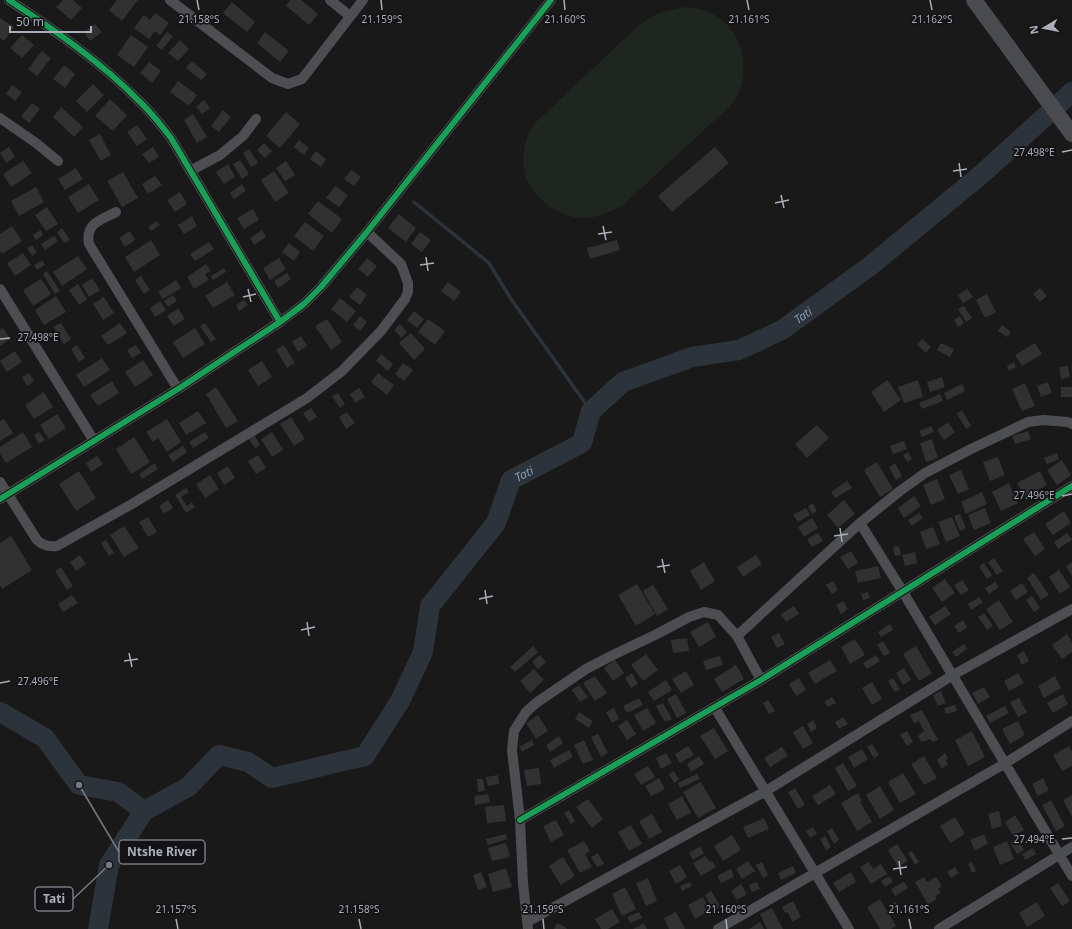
<svg xmlns="http://www.w3.org/2000/svg" width="1072" height="929" font-family="'Noto Sans',sans-serif">
  <style>
    .green { fill: #1f2620 }
    .lines { fill: none; stroke-linecap: round; stroke-linejoin: round }
    .stream { stroke: #2c333b; stroke-width: 3.5 }
    .river { stroke: #2c333b; stroke-width: 20 }
    .building { fill: #313131 }
    .minor { stroke: #4d4e52; stroke-width: 10 }
    .primary { stroke: #4a4b4e; stroke-width: 16 }
    .cycleway-casing { stroke: #131315; stroke-width: 8 }
    .cycleway { stroke: #1a9f57; stroke-width: 6 }
    .ticks { fill: none; stroke: #aaaeb9; stroke-width: 1.5 }
    .labels { text-anchor: middle; dominant-baseline: central; stroke-width: 3.5; stroke-linejoin: round; paint-order: stroke }
    .water-label { font-size: 12px; font-style: italic; fill: #839bb3; stroke: #131315 }
    .ticks-label { font-size: 10px; text-anchor: middle; fill: #aaaeb9; stroke: #131315; stroke-width: 3.5; stroke-linejoin: round; paint-order: stroke }
    .leader { fill: none; stroke: #777a81; stroke-width: 1.5 }
    .callout-dot { fill: #777a81; stroke: #131315; stroke-width: 1.5 }
    .callout { fill: #131315; stroke: #777a81; stroke-width: 1.5 }
    .callout-label { font-size: 12px; text-anchor: middle; font-weight: bold; fill: #aaaeb9 }
  </style>
  <rect width="100%" height="100%" fill="#191919"/>
  <path class="green" d="M687,7C697,8 707,10 716,16C743,32 750,67 738,95C736,99 732,103 729,107L622,206C609,212 595,219 581,218C556,216 528,195 524,169C521,154 526,138 533,125L639,25C656,13 666,9 687,7Z"/>
  <g class="lines">
    <path class="stream" d="M414,202L489,263L511,299L591,411"/>
    <g class="river">
      <path d="M0,712L45,738L79,785L118,792L144,811"/>
      <path id="s1" d="M98,929L109,865L144,811L188,787L219,755L248,762L272,778L365,756L400,701L423,652L430,606L496,523L511,480L582,443L591,411L623,382L692,357L739,350L782,330L870,266L983,173L1072,92"/>
    </g>
  </g>
  <path class="building" d="M63,0H73L82,8L71,20L56,7Z
    M117,0H138L122,21L109,10Z
    M290,0H301L318,14L309,25L286,6Z
    M232,2L255,22L247,32L223,13Z
    M155,13L169,23L160,35L155,31L149,39L134,28L144,15L150,20Z
    M0,18L14,27L4,41L0,38Z
    M95,24L102,32L90,41L84,32Z
    M167,32L173,36L162,50L156,46Z
    M265,32L289,51L280,62L257,43Z
    M22,35L34,45L22,58L10,48Z
    M131,35L148,47L134,67L117,55Z
    M180,40L189,49L178,61L168,53Z
    M42,51L51,58L37,76L28,69Z
    M192,61L207,74L201,80L186,68Z
    M149,62L161,71L152,83L140,73Z
    M64,65L75,74L65,88L53,79Z
    M178,81L197,95L189,106L170,92Z
    M93,84L104,95L87,112L76,101Z
    M12,85L22,92L15,101L6,94Z
    M110,99L127,115L113,131L95,116Z
    M204,100L210,108L202,114L196,107Z
    M32,103L40,109L29,123L21,116Z
    M61,107L83,127L74,137L53,117Z
    M223,110L231,117L219,132L211,126Z
    M286,112L300,124L280,148L266,136Z
    M193,114L207,137L197,143L184,120Z
    M137,125L147,139L137,146L127,132Z
    M100,134L111,155L101,161L89,140Z
    M299,140L309,148L304,155L294,147Z
    M264,143L272,151L265,158L257,150Z
    M9,147L15,157L6,163L0,153Z
    M153,147L159,157L149,163L142,154Z
    M715,147L729,163L672,212L658,196Z
    M249,149L258,163L251,167L243,153Z
    M316,151L326,159L321,167L310,159Z
    M240,160L249,174L242,179L233,164Z
    M23,161L32,173L11,187L3,174Z
    M286,161L295,175L285,181L276,168Z
    M228,164L235,177L224,184L216,172Z
    M76,168L83,179L65,190L58,179Z
    M351,170L361,177L354,186L344,179Z
    M274,171L289,193L275,202L261,180Z
    M123,172L138,198L122,207L107,181Z
    M155,176L162,185L148,194L142,184Z
    M89,184L99,200L78,213L68,197Z
    M242,184L246,191L234,199L230,193Z
    M335,186L348,195L339,207L326,198Z
    M36,187L44,202L19,216L11,201Z
    M180,192L187,204L175,212L167,200Z
    M318,201L342,219L332,233L308,214Z
    M47,207L58,224L46,231L35,215Z
    M253,209L259,220L244,229L237,218Z
    M399,214L416,228L406,242L388,228Z
    M192,216L197,226L184,234L178,225Z
    M157,221L160,225L151,231L148,227Z
    M305,222L324,236L313,251L294,236Z
    M12,226L22,241L2,254L0,251V234Z
    M62,228L70,240L64,243L57,232Z
    M41,230L43,235L36,240L33,235Z
    M262,230L266,237L254,245L250,238Z
    M130,231L135,240L125,247L119,238Z
    M420,232L431,240L422,252L411,244Z
    M54,236L58,241L45,250L41,244Z
    M151,240L160,255L134,272L125,257Z
    M617,240L620,250L590,259L587,248Z
    M209,242L214,249L195,261L190,254Z
    M289,243L300,252L294,261L282,252Z
    M32,245L37,252L32,256L27,248Z
    M23,253L31,265L15,276L7,263Z
    M78,256L87,269L62,286L53,272Z
    M279,258L286,269L270,280L263,268Z
    M367,258L377,266L368,277L358,269Z
    M42,260L45,265L37,270L34,265Z
    M206,264L211,271L205,274L209,280L194,289L187,277Z
    M224,268L226,272L213,280L211,276Z
    M47,271L60,291L55,294L43,274Z
    M287,273L291,279L278,288L274,281Z
    M141,276L150,290L144,294L135,280Z
    M92,278L100,290L89,297L82,285Z
    M41,279L51,294L33,306L23,290Z
    M176,280L181,288L163,299L158,292Z
    M227,282L235,295L213,308L205,296Z
    M448,282L461,292L454,301L441,291Z
    M78,284L87,299L79,305L69,290Z
    M357,287L367,295L360,305L349,297Z
    M1040,288L1047,296L1040,302L1033,294Z
    M967,289L973,297L963,303L958,295Z
    M987,294L996,312L985,318L976,300Z
    M173,295L177,301L168,307L164,301Z
    M56,296L66,312L44,325L35,310Z
    M104,297L114,313L103,320L93,304Z
    M340,298L356,311L347,322L331,309Z
    M244,300L248,305L239,311L236,305Z
    M160,301L166,310L155,317L150,308Z
    M964,306L972,318L966,322L958,309Z
    M178,308L185,319L174,326L167,316Z
    M414,311L424,319L417,328L407,320Z
    M360,316L367,322L360,331L353,325Z
    M960,316L964,323L958,327L954,320Z
    M327,319L342,342L331,350L315,326Z
    M428,319L445,331L435,345L418,332Z
    M61,323L71,339L64,344L53,327Z
    M120,323L127,333L108,345L101,336Z
    M205,323L216,339L211,342L200,326Z
    M400,324L407,332L401,338L394,330Z
    M1002,325L1011,332L1007,337L998,331Z
    M3,328L10,339L0,346V330Z
    M195,328L205,344L183,358L173,342Z
    M411,333L425,349L414,360L399,343Z
    M301,336L307,346L298,352L292,342Z
    M922,339L931,347L926,353L917,345Z
    M941,343L954,349L950,357L937,350Z
    M1035,343L1042,354L1022,366L1015,355Z
    M77,345L85,358L79,362L71,349Z
    M136,345L141,353L132,358L127,350Z
    M284,345L295,363L287,368L276,350Z
    M15,351L22,362L7,372L0,361Z
    M381,354L393,364L388,371L376,361Z
    M102,358L110,370L84,387L76,375Z
    M143,360L153,375L135,387L125,372Z
    M262,361L272,377L258,386L248,370Z
    M1014,362L1016,367L1009,371L1007,366Z
    M403,363L413,370L404,381L395,374Z
    M1068,366L1070,377L1061,379L1059,367Z
    M29,373L34,381L27,386L22,377Z
    M378,373L394,385L387,395L371,382Z
    M942,377L945,387L930,392L927,382Z
    M887,380L901,400L884,412L871,392Z
    M918,380L923,397L904,403L898,387Z
    M112,381L119,393L98,406L90,395Z
    M1048,382L1052,393L1041,397L1037,386Z
    M1025,383L1035,406L1022,411L1012,389Z
    M962,384L965,391L947,400L944,393Z
    M216,387L238,421L226,428L206,394Z
    M1061,387H1072V397H1061Z
    M359,388L365,397L355,403L350,394Z
    M44,392L53,407L34,419L25,405Z
    M338,393L345,404L340,408L332,396Z
    M940,394L943,401L922,409L919,403Z
    M311,408L317,417L309,422L303,413Z
    M962,410L971,426L966,429L957,414Z
    M198,411L206,423L186,435L179,423Z
    M347,412L355,423L346,429L339,417Z
    M57,414L66,428L49,439L40,425Z
    M291,417L305,439L294,446L280,424Z
    M4,419L13,433L0,441V421Z
    M167,419L181,442L167,452L158,438L153,442L146,432Z
    M948,422L955,432L944,440L937,430Z
    M817,425L829,438L807,458L795,444Z
    M931,426L934,432L922,437L919,431Z
    M1028,431L1031,439L1015,444L1012,436Z
    M23,432L32,447L6,463L0,454V447Z
    M39,432L45,440L39,444L34,435Z
    M205,432L209,438L193,448L189,442Z
    M272,432L283,450L272,457L261,439Z
    M254,434L260,445L255,448L248,438Z
    M134,437L150,462L131,474L116,449Z
    M932,439L938,458L926,462L920,443Z
    M904,441L907,449L893,454L890,446Z
    M183,446L187,452L173,462L168,455Z
    M908,452L912,459L907,462L903,455Z
    M1057,453L1059,459L1047,464L1044,458Z
    M258,455L266,468L256,474L248,461Z
    M97,456L103,464L91,472L86,463Z
    M998,457L1005,475L990,481L983,462Z
    M1062,460L1071,475L1057,485L1047,470Z
    M877,462L893,489L880,497L864,470Z
    M155,463L158,469L142,479L139,474Z
    M895,463L902,476L896,480L889,467Z
    M228,466L235,478L224,485L217,473Z
    M961,470L969,489L958,494L949,475Z
    M79,471L96,498L76,511L59,484Z
    M1040,471L1047,485L1024,497L1017,483Z
    M210,475L219,489L205,498L196,484Z
    M937,479L945,499L931,505L923,485Z
    M847,481L852,488L835,498L831,492Z
    M1009,483L1018,503L1001,511L992,492Z
    M186,488L189,492L181,497L187,506L192,502L195,507L186,513L175,495Z
    M982,492L987,504L966,514L961,502Z
    M914,496L921,506L904,518L898,508Z
    M168,500L173,508L164,514L159,506Z
    M844,500L855,514L838,528L827,515Z
    M813,503L817,511L812,514L808,506Z
    M806,508L810,515L798,522L793,515Z
    M985,508L991,523L974,530L968,515Z
    M1064,511L1071,523L1053,535L1045,524Z
    M919,513L923,518L912,526L908,520Z
    M960,514L966,528L960,531L954,516Z
    M148,517L157,532L148,537L139,522Z
    M952,517L960,536L946,542L938,522Z
    M812,518L818,528L804,537L798,527Z
    M124,526L139,548L124,557L110,535Z
    M933,527L940,544L926,549L920,532Z
    M1034,532L1045,549L1035,556L1023,539Z
    M818,533L823,541L812,547L807,539Z
    M1067,533L1072,540L1058,549L1054,542Z
    M11,536L32,570L2,589L0,585V543Z
    M106,540L114,553L109,556L101,543Z
    M899,546L901,555L895,556L893,547Z
    M851,551L858,563L848,569L840,557Z
    M915,552L917,563L905,566L902,555Z
    M80,555L86,564L76,571L70,562Z
    M756,555L762,564L743,577L737,567Z
    M994,558L1003,571L997,575L988,562Z
    M704,562L715,581L701,590L690,571Z
    M1072,562V576L1066,566Z
    M984,563L992,575L987,579L979,566Z
    M878,566L881,578L858,583L855,571Z
    M61,567L73,586L67,590L55,571Z
    M1059,570L1070,587L1060,594L1049,577Z
    M1034,573L1049,595L1041,600L1027,578Z
    M945,579L955,593L942,602L932,588Z
    M962,580L969,590L961,595L954,585Z
    M833,581L838,590L832,594L826,585Z
    M995,582L999,587L989,594L985,588Z
    M1022,583L1028,592L1016,600L1010,591Z
    M637,584L655,614L636,626L618,595Z
    M653,585L668,609L657,616L643,591Z
    M868,592L870,598L863,600L861,594Z
    M72,595L78,603L63,612L58,604Z
    M1032,596L1040,608L1034,612L1026,600Z
    M979,597L983,602L971,610L968,604Z
    M999,600L1013,622L1000,630L986,609Z
    M843,601L848,609L841,614L836,605Z
    M794,606L799,614L786,622L781,614Z
    M945,606L951,614L935,625L929,617Z
    M984,613L993,626L987,630L978,617Z
    M963,620L967,627L959,633L954,626Z
    M708,622L716,637L699,647L690,632Z
    M890,624L893,630L881,637L878,632Z
    M779,633L785,644L777,648L771,637Z
    M1067,634L1072,642V652L1062,659L1052,645Z
    M687,638L689,651L673,653L671,640Z
    M855,639L865,655L850,664L841,647Z
    M883,641L890,653L884,656L877,645Z
    M964,644L967,649L956,657L952,652Z
    M533,646L538,652L515,672L510,667Z
    M916,646L932,673L919,681L903,654Z
    M1024,651L1029,661L1022,665L1017,655Z
    M646,654L658,670L643,681L631,665Z
    M540,655L546,662L538,669L532,662Z
    M876,655L880,661L867,669L863,663Z
    M720,656L723,665L706,670L703,661Z
    M615,660L624,673L613,681L604,668Z
    M830,660L837,671L815,684L808,673Z
    M736,665L744,679L722,692L714,679Z
    M904,668L911,680L903,685L896,673Z
    M534,669L544,680L530,693L520,681Z
    M686,671L694,685L681,693L672,679Z
    M632,673L638,684L631,688L625,678Z
    M1018,673L1024,683L1009,691L1004,681Z
    M595,676L607,693L595,701L583,683Z
    M1055,676L1061,688L1044,698L1038,686Z
    M799,678L806,690L796,696L789,684Z
    M893,678L900,689L895,692L888,681Z
    M666,680L672,690L654,701L648,692Z
    M872,682L882,699L872,705L862,688Z
    M579,685L588,697L580,702L572,690Z
    M984,687L990,697L978,704L972,693Z
    M941,691L946,703L938,706L933,695Z
    M676,694L686,713L677,718L667,699Z
    M1063,694L1068,704L1053,713L1047,703Z
    M832,697L836,703L828,707L824,702Z
    M639,698L643,705L627,713L623,706Z
    M1019,698L1027,712L1018,717L1010,702Z
    M768,700L775,711L769,714L763,703Z
    M663,703L672,719L665,722L656,706Z
    M955,705L957,711L946,714L944,708Z
    M1005,706L1009,713L990,723L986,716Z
    M614,708L619,719L612,723L606,712Z
    M647,708L656,723L643,731L634,715Z
    M922,710L938,740L933,742L930,739L922,742L918,736L924,731L919,721L914,723L910,715Z
    M579,712L593,721L589,728L575,719Z
    M538,715L548,731L536,739L526,723Z
    M843,717L848,724L839,729L835,722Z
    M627,720L636,734L627,740L618,726Z
    M813,720L817,728L811,732L807,724Z
    M1018,721L1025,735L1010,744L1002,729Z
    M803,726L813,743L803,749L793,732Z
    M714,728L728,751L715,759L700,736Z
    M907,731L913,742L907,746L900,735Z
    M972,731L985,757L968,766L955,740Z
    M598,734L608,753L601,757L591,737Z
    M559,736L563,743L550,752L546,745Z
    M532,740L534,745L522,752L519,747Z
    M584,740L593,760L583,764L574,745Z
    M872,744L879,755L874,758L867,747Z
    M688,746L694,755L680,763L675,754Z
    M1069,746L1072,751V766L1062,771L1053,755Z
    M782,747L788,756L770,767L764,758Z
    M862,749L868,759L854,768L848,757Z
    M569,750L573,757L554,768L550,760Z
    M666,753L672,763L661,769L656,758Z
    M945,753L948,758L946,761L948,764L942,769L937,760Z
    M699,756L704,764L691,772L687,764Z
    M924,756L937,778L924,785L911,764Z
    M843,763L857,786L848,791L835,768Z
    M648,766L655,777L641,785L634,774Z
    M539,768L541,784L527,786L524,770Z
    M674,771L679,780L674,783L669,774Z
    M903,773L916,794L900,803L888,782Z
    M697,774L700,779L680,788L678,783Z
    M498,775L499,784L488,786L486,777Z
    M659,778L665,789L651,796L645,786Z
    M1043,778L1049,790L1038,796L1032,784Z
    M477,779H483L485,791L478,792Z
    M701,782L716,808L698,818L683,792Z
    M830,785L836,794L818,805L812,796Z
    M880,786L894,810L880,819L866,795Z
    M795,788L805,805L798,809L788,792Z
    M858,793L862,801L860,802L872,822L857,831L841,803Z
    M488,794L490,802L475,805L474,796Z
    M1072,795V817L1063,800Z
    M682,796L691,813L677,820L668,804Z
    M588,799L603,819L592,828L576,807Z
    M1051,800L1065,826L1056,831L1042,805Z
    M504,805L506,821L487,823L485,807Z
    M569,810L575,821L571,824L564,813Z
    M999,811L1002,826L992,829L988,814Z
    M652,814L662,832L649,839L639,821Z
    M1015,815L1024,830L1013,836L1005,822Z
    M955,817L965,834L950,843L940,826Z
    M764,818L769,829L748,838L743,827Z
    M556,820L564,835L551,842L543,826Z
    M631,825L642,844L629,851L618,832Z
    M813,827L817,834L810,838L806,831Z
    M832,828L839,840L834,844L827,831Z
    M506,834L507,839L488,845L486,839Z
    M984,834L988,844L975,850L970,840Z
    M732,835L741,850L723,861L714,846Z
    M825,836L831,847L826,850L820,839Z
    M1017,838L1024,850L1017,854L1010,842Z
    M584,841L590,851L585,854L592,867L580,873L567,850Z
    M1007,841L1014,859L1000,865L993,847Z
    M506,843L510,857L492,861L488,848Z
    M897,844L908,861L898,867L888,850Z
    M700,846L704,853L693,860L689,853Z
    M1033,848L1036,854L1025,860L1022,854Z
    M912,851L919,862L915,865L908,853Z
    M598,853L604,864L597,867L591,857Z
    M705,856L710,862L712,861L716,867L701,876L693,863Z
    M563,857L575,876L561,885L549,866Z
    M748,861L755,871L742,879L736,869Z
    M762,862L768,875L763,878L756,865Z
    M869,862L873,869L881,864L887,874L871,884L860,867Z
    M972,862L976,871L972,873L968,864Z
    M680,865L687,877L676,884L669,871Z
    M793,866L796,873L781,880L778,873Z
    M955,867L959,873L951,878L947,872Z
    M506,868L512,887L493,892L488,874Z
    M731,869L734,877L721,883L717,876Z
    M481,872L487,887L478,890L473,875Z
    M851,872L856,882L839,892L833,883Z
    M890,876L893,882L885,887L881,881Z
    M924,877L927,882L936,877L942,886L938,889L941,893L935,896L937,899L928,904L915,882Z
    M648,878L657,901L646,906L636,883Z
    M690,882L692,886L682,891L680,886Z
    M757,882L760,889L752,892L749,885Z
    M904,882L908,888L895,896L891,889Z
    M1058,883L1070,901L1062,906L1050,888Z
    M741,884L747,894L737,900L731,891Z
    M625,887L636,909L622,916L612,894Z
    M711,891L721,907L714,911L705,895Z
    M703,897L710,911L695,919L688,905Z
    M880,899L896,926L891,929H880L867,907Z
    M793,901L801,917L792,922L788,912L785,913L782,907Z
    M896,902L903,913L898,915L892,904Z
    M1037,902L1045,916L1027,927L1019,913Z
    M772,908L783,929H767L760,914Z
    M612,909L620,922L608,929H601L595,919Z
    M639,912L642,918L630,923L627,917Z
    M676,912L685,929H669L664,918Z
    M760,922L764,929H749Z
    M557,923L567,928L566,929H554Z
    M644,923L647,929H633Z"/>
  <g class="lines">
    <path class="minor" d="M9,0C54,30 101,62 139,101C151,112 161,125 171,138L280,322
      M170,0L272,78L288,84L302,79L363,0
      M330,0L350,16
      M0,118L36,143L58,161
      M190,171L220,155L243,136L256,119
      M116,212C101,220 85,223 89,244L178,389
      M0,289L94,441
      M0,482L37,540C43,546 49,547 57,546L132,504L307,398L342,371L381,331L405,299L408,292V283L401,264L367,232
      M0,499L178,389L280,322L304,304L321,287L367,232L551,0
      M860,523L903,592L1072,876
      M737,636L860,523L900,491L925,473L971,449L1028,422L1043,420L1068,422L1072,424
      M715,708L849,929
      M520,820L761,680L1072,486
      M527,922L766,791L953,675L1072,609
      M528,929L523,883L520,820L512,750L514,731L526,712L536,703L586,669L613,655L657,634L689,617L704,612L718,615L737,636L761,680
      M718,929L1004,764L1072,721
      M939,929L1072,847"/>
    <path class="primary" d="M974,0L1072,134"/>
    <defs>
      <path id="cycleway" d="M9,0C54,30 101,62 139,101C151,112 161,125 171,138L280,322
        M0,499L178,389L280,322L304,304L321,287L367,232L551,0
        M520,820L761,680L1072,486"/>
    </defs>
    <use href="#cycleway" class="cycleway-casing"/>
    <use href="#cycleway" class="cycleway"/>
  </g>
  <path class="ticks" d="M197,0L199,10M381,0L382,10M564,0L565,10M747,0L749,10M930,0L932,10M1062,152L1072,150M959,163L961,177M953,171L967,169M781,195L784,208M775,203L789,200M603,226L606,240M598,234L612,232M426,257L428,271M420,265L434,263M248,289L251,302M243,297L256,294M0,339L10,338M1062,496L1072,494M840,528L842,542M834,536L848,534M662,559L665,573M657,567L670,565M485,590L487,604M479,599L493,596M307,622L309,636M301,630L315,627M129,653L132,667M124,661L138,659M0,683L10,681M1062,839L1072,838M899,861L901,875M893,869L907,867M176,919L178,929M359,919L361,929M543,919L544,929M726,919L727,929M909,919L911,929"/>
  <g class="labels">
    <g class="water-label">
      <text stroke="none"><textPath href="#s1" startOffset="1046">Tati</textPath></text>
      <text stroke="none"><textPath href="#s1" startOffset="710">Tati</textPath></text>
    </g>
  </g>
  <g class="ticks-label">
    <text x="199" y="23">21.158°S</text>
    <text x="382" y="23">21.159°S</text>
    <text x="565" y="23">21.160°S</text>
    <text x="749" y="23">21.161°S</text>
    <text x="932" y="23">21.162°S</text>
    <text x="1034" y="156">27.498°E</text>
    <text x="38" y="341">27.498°E</text>
    <text x="1034" y="499">27.496°E</text>
    <text x="38" y="685">27.496°E</text>
    <text x="1034" y="843">27.494°E</text>
    <text x="176" y="913">21.157°S</text>
    <text x="359" y="913">21.158°S</text>
    <text x="543" y="913">21.159°S</text>
    <text x="726" y="913">21.160°S</text>
    <text x="909" y="913">21.161°S</text>
  </g>
  <path class="leader" d="M79 785L119 852M109 865L73 899"/>
  <g class="callout-dot">
    <circle cx="79" cy="785" r="4"/>
    <circle cx="109" cy="865" r="4"/>
  </g>
  <g class="callout">
    <rect x="119" y="840" width="86" height="24" rx="4"/>
    <rect x="35" y="887" width="38" height="24" rx="4"/>
  </g>
  <g class="callout-label">
    <text x="162" y="856">Ntshe River</text>
    <text x="54" y="903">Tati</text>
  </g>
  <g transform="translate(1044 28) rotate(260)" stroke="#131315" stroke-width="3" paint-order="stroke">
  <path d="M0-3L7 15L0 10L-7 15Z" fill="#aaaeb9"/>
  <text y="-6" font-size="11" font-weight="bold" text-anchor="middle" fill="#aaaeb9">N</text>
  </g>
  <path d="M10 26v6h81v-6" fill="none" stroke="#aaaeb9" stroke-width="2"/>
  <text x="16" y="26" font-size="12" fill="#aaaeb9" stroke="#131315" stroke-width="3" paint-order="stroke">50 m</text>
</svg>
